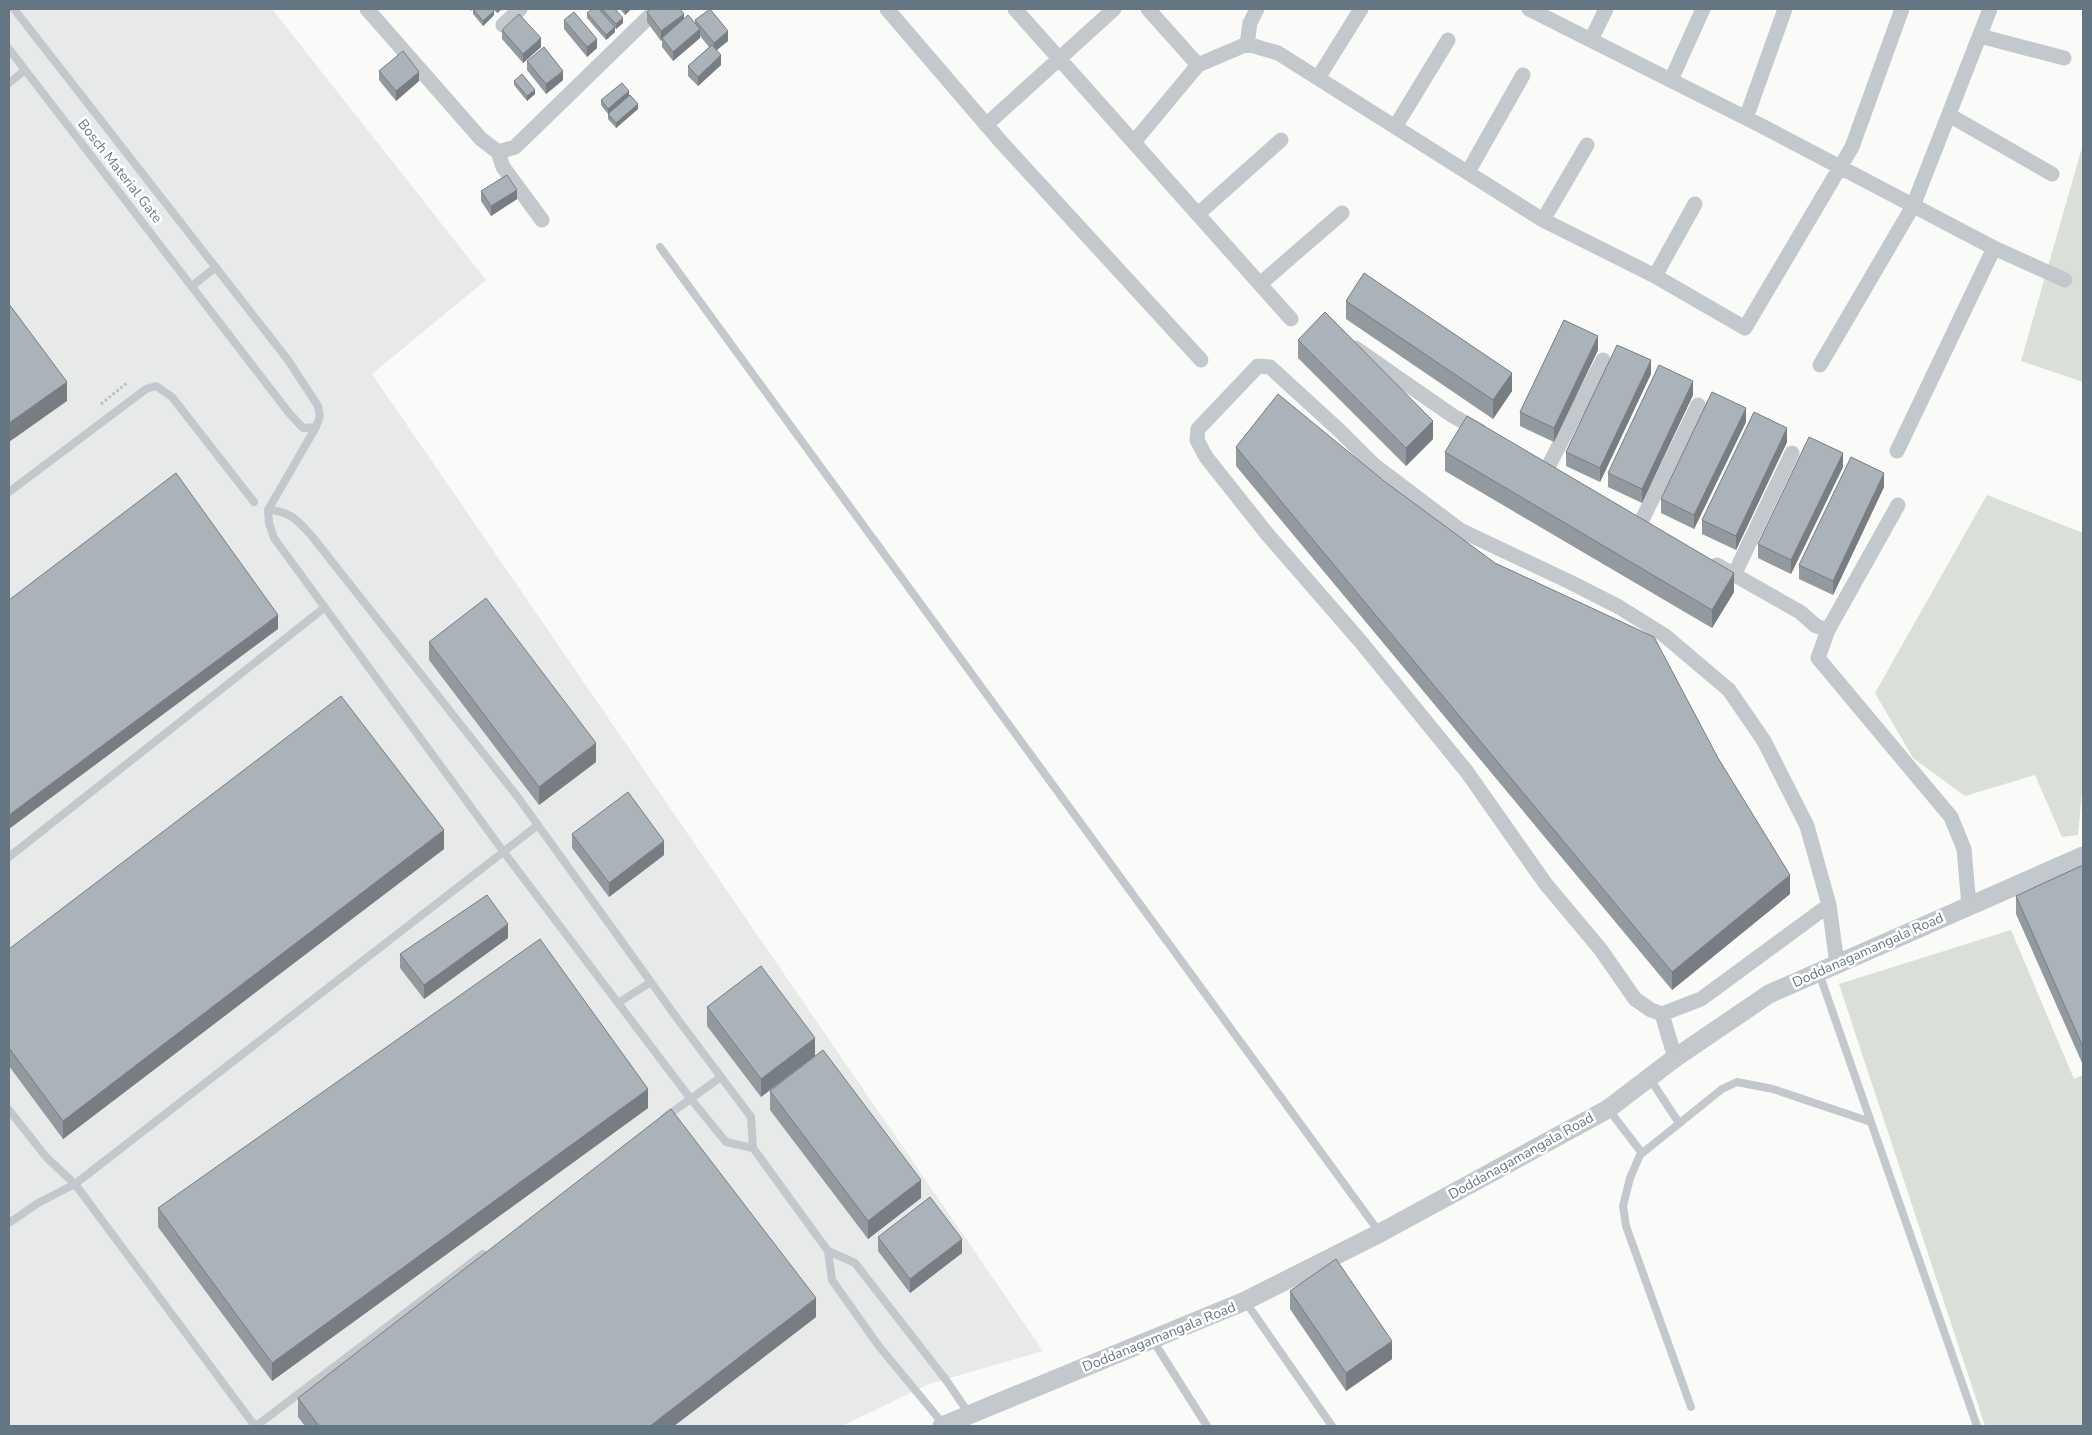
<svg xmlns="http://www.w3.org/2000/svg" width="2092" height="1435" font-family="'Nunito Sans',sans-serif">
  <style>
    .built { fill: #e8e9e9 }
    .green { fill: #dadfd7 }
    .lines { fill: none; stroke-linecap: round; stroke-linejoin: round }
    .path { stroke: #bbbfc2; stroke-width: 3; stroke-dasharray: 2.5 2.5; stroke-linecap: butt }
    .service { stroke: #c3c8cc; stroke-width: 8 }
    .minor { stroke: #c3c8cc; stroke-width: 15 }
    .tertiary { stroke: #c3c8cc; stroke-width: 19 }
    .wall { fill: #929a9f }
    .shaded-wall { fill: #777d82 }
    .building { fill: #aab3b9; stroke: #777d82 }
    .labels { text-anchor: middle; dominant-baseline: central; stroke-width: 5; stroke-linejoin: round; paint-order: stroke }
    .street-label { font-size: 14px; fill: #657683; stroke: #fff }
  </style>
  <rect width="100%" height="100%" fill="#fafaf8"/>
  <path class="built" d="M9,9H272L486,280L372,374L1043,1351L929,1384L842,1426H9Z"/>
  <path class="green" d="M2083,144V382L2021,361Z
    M1987,495L2083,533V780L2078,835L2062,837L2035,775L1965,796L1913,758L1875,693Z
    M2011,930L2074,1079L2083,1075V1426H1985L1839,984Z"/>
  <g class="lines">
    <path class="path" d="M101,404L128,382"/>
    <path class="service" d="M14,9L288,360L318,406L320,416L316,427L268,510L269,523L274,538L503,851L690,1098L726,1142L753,1148
      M9,49L289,413L303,428L316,427
      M9,83L25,70
      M660,247L1380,1233
      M192,286L216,267
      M9,492L146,389L156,386L172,397L254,502
      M268,510C290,511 297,520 311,535L517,796L679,1021L751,1117L753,1148L828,1251L832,1280L878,1345L944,1425
      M9,857L324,608
      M1819,973L1977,1426
      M618,1003L651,982
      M1650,1079L1679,1123
      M1608,1109L1642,1153
      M9,1110L47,1158L75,1184L538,825
      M664,1118L721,1077
      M9,1223L38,1203L75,1184L255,1426
      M828,1251L855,1263L946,1380L970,1415
      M1245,1301L1332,1426
      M1152,1339L1207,1426
      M1691,1407L1626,1226L1623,1206L1630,1178L1640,1155L1722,1089L1737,1082L1773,1089L1871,1122
      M256,1426L483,1254"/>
    <path class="minor" d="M367,9L481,139L498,152L515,147L657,9
      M887,9L1002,143L1201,360
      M1015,9L1291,319
      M1148,9L1198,65
      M1529,9L1758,124L1994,248L2065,280
      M503,25L520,9
      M1980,36L2064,58
      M1591,40L1606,9
      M1247,44L1250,23L1257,9
      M1318,78L1361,9
      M1671,80L1703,9
      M1949,115L2052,174
      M1746,118L1785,9
      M986,125L1114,9
      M1395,127L1448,40
      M1134,142L1198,65L1247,44L1278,53L1543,220L1655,276
      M498,152L503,167L542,220
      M1468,172L1523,75
      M1695,204L1655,276L1745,328L1852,147L1902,9
      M1198,214L1281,140
      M1543,220L1587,145
      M1260,284L1342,213
      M1355,348L1453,416L1480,431
      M1820,365L1913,206L1990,9
      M1897,451L1994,248
      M1547,469L1603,360
      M1898,505L1828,630L1818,658L1951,817L1964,849L1969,906
      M1641,522L1698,405
      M1717,565L1800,612L1816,626L1828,630
      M1734,575L1792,453
      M1829,905L1701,999L1662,1014L1651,1010L1635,999L1601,950L1545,883L1467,772L1361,642L1268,535L1206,457L1197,440L1198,429L1258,366L1270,367L1340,431L1374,465L1460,530L1572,583L1619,607L1664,635L1729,690L1764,741L1807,826L1829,905L1837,964
      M1662,1014L1675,1058"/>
    <path class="tertiary" d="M942,1426L1245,1301L1380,1233L1608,1109L1675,1058L1769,994L2083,856"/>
  </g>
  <path class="wall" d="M469,9H493L494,15L483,26L473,14V9L471,11Z
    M493,9H502L497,13Z
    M600,9H615L623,23L616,29L615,28V32L606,40L587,18V13L600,11Z
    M620,9H631L625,15Z
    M647,12L684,19L695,23V20L728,41L717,50L721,65L698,86L688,76V66L709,47L700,36V38L673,61L662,47V40L661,41L647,22Z
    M564,20L597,48L587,57L564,29Z
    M502,30L541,47L523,63L502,39Z
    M527,61L563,80L546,94L527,70Z
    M379,71L419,81L396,101L379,80Z
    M514,81L535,94L527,101L514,85Z
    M629,96L638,109L616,128L608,119V114L624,100L608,114L601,105V100Z
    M481,191L517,199L491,216L481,201Z
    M1346,301L1512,391L1493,419L1346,319Z
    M1298,340L1433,439L1406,466L1298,358Z
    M1598,350L1554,442L1520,426V412Z
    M1651,374L1600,482L1566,466V452Z
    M1693,395L1642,503L1608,487V473Z
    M1746,422L1694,529L1661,513V499Z
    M1787,442L1736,550L1702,534V520Z
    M1236,447L1790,894L1672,990L1236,466Z
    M1445,452L1734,592L1712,628L1445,471Z
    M1843,467L1791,574L1758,558V544Z
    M1884,487L1833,595L1799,579V565Z
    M429,642L596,762L539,805L429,660Z
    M572,834L664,855L609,897L572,848Z
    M444,849L63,1139L9,1066V949Z
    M2083,865V1065L2016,914V896Z
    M508,938L424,999L400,968V954Z
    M707,1007L815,1038L761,1097L707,1026Z
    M770,1091L921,1198L868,1239L770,1110Z
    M648,1108L272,1381L158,1227V1208Z
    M878,1237L962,1253L910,1293L878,1251Z
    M1290,1291L1392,1359L1346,1391L1290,1309Z
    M816,1317L674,1426H305L298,1417V1398Z"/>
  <path class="shaded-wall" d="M497,9H502L497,13Z
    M626,9H631L625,15V10Z
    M494,11V15L483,26V21Z
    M684,14V23L662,38L661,41V31Z
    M623,18V23L616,29V24Z
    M615,27V32L606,40V35Z
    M700,29V38L673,61V52Z
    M728,31V41L714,52V43Z
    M541,38V47L523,63V54Z
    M597,39V48L587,57V47Z
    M721,55V65L698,86V77Z
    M563,71V80L546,94V84Z
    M419,72V81L396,101V91Z
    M535,90V94L527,101V96Z
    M629,91V96L608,114V109Z
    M638,104V109L616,128V123Z
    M517,190V199L491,216V206Z
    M1598,336V350L1554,442V428Z
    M1651,360V374L1600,482V468Z
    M1512,373V391L1493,419V400Z
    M1693,381V395L1642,503V489Z
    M67,382V401L9,442V423Z
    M1746,408V422L1694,529V515Z
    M1433,421V439L1406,466V448Z
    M1787,428V442L1736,550V536Z
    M1843,453V467L1791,574V560Z
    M1884,473V487L1833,595V581Z
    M1734,573V592L1712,628V610Z
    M278,615V629L9,829V815Z
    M596,743V762L539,805V787Z
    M444,830V849L63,1139V1121Z
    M664,841V855L609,897V883Z
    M1790,875V894L1672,990V972Z
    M508,924V938L424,999V985Z
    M815,1038V1056L761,1097V1079Z
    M648,1089V1108L272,1381V1363Z
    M921,1180V1198L868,1239V1221Z
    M962,1239V1253L910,1293V1279Z
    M816,1298V1317L674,1426H650Z
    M1392,1341V1359L1346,1391V1373Z"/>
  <path class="building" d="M473,9H493L494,11L483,21Z
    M592,9H599L615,27L606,35L587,13Z
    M602,9H615L623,18L616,24Z
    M651,9H680L684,14L661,31L647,12Z
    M710,9L728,31L714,43L695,20Z
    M574,12L597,39L587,47L564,20Z
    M519,14L541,38L523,54L502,30Z
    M688,15L700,29L673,52L662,38Z
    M712,45L721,55L698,77L688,66Z
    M544,47L563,71L546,84L527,61Z
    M403,51L419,72L396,91L379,71Z
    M522,74L535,90L527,96L514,81Z
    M622,83L629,91L608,109L601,100Z
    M630,95L638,104L616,123L608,114Z
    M507,175L517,190L491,206L481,191Z
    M1364,273L1512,373L1493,400L1346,301Z
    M9,304L67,382L9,423Z
    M1325,312L1433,421L1406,448L1298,340Z
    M1564,320L1598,336L1554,428L1520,412Z
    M1617,345L1651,360L1600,468L1566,452Z
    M1659,365L1693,381L1642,489L1608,473Z
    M1712,392L1746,408L1694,515L1661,499Z
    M1278,394L1384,481L1495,563L1654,637L1718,758L1790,875L1672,972L1236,447Z
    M1754,412L1787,428L1736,536L1702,520Z
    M1467,416L1734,573L1712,610L1445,452Z
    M1809,437L1843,453L1791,560L1758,544Z
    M1851,457L1884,473L1833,581L1799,565Z
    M176,473L278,615L9,815V600Z
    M486,598L596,743L539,787L429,642Z
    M341,696L444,830L63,1121L9,1048V949Z
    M628,792L664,841L609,883L572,834Z
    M2083,865V1047L2016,896Z
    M487,895L508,924L424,985L400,954Z
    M540,939L648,1089L272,1363L158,1208Z
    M761,966L815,1038L761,1079L707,1007Z
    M823,1050L921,1180L868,1221L770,1091Z
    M671,1109L816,1298L650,1426H319L298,1398Z
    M930,1197L962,1239L910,1279L878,1237Z
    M1336,1259L1392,1341L1346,1373L1290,1291Z"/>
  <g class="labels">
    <g class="street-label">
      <text transform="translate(120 171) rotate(52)">Bosch Material Gate</text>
      <text transform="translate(1868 950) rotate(-24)">Doddanagamangala Road</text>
      <text transform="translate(1521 1156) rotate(-29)">Doddanagamangala Road</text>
      <text transform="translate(1159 1337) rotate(-22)">Doddanagamangala Road</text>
    </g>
  </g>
  <rect width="2092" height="1435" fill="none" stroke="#657683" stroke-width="20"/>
</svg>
